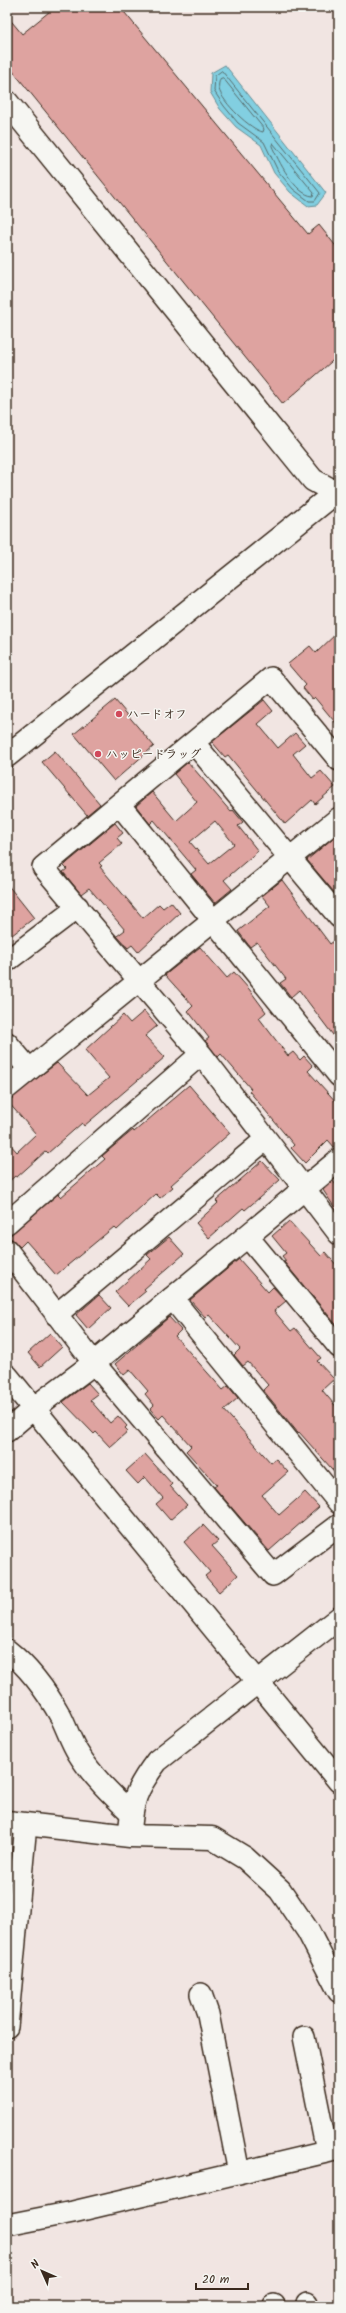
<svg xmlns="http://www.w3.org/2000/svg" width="346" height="2313" font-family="Kalam,'Klee One',sans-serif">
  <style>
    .water { fill: #82cfe1; stroke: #668d93 }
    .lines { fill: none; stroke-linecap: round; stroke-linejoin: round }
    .shore { stroke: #576c6c; stroke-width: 1 }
    .building { fill: #dea3a0; stroke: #3b2a1e; fill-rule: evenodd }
    .street-casing { stroke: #3b2a1e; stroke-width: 24 }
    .secondary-casing { stroke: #3b2a1e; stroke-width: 25 }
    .street { stroke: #f6f6f2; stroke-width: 21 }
    .secondary { stroke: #f6f6f2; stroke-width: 22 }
    .poi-dot { fill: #d1495b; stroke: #f6f6f2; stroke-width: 1.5 }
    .labels { text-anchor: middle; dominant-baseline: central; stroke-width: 3; stroke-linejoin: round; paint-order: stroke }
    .poi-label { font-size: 12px; font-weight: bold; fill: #3b2a1e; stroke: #f6f6f2; text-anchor: start }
  </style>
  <rect width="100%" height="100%" fill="#f1e5e2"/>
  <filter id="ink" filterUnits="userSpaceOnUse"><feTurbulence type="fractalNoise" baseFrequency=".025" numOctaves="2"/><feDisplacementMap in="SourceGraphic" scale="8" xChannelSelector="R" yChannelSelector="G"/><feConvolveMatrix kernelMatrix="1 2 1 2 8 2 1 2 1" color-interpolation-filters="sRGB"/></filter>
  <g filter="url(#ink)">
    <path class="water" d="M225,65L326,193L317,205L308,206L290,192L274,173L261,145L236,127L220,109L210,92L211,73Z"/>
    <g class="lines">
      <path class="shore" d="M222,71L320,193L315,201H309L293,189L278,171L264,142L238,123L224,106L214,91L215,76Z
        M223,78L264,129L263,132C251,130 222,102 219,89C218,86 219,82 220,79Z
        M273,143L314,193L313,196C295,195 278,160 272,146Z"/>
    </g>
    <path class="building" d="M55,7H120L308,234L319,225L339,250V355L283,404L7,64V16L22,34Z
      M339,631V727L315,698L313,700L303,688L306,685L288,664L310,646L316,653Z
      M115,700L154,746L114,781L74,734Z
      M264,700L273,711L258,724L278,748L295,733L305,744L293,754L312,778L321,771L335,787L315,804L312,800L285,824L228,755L225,757L212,742Z
      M55,751L100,804L87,815L42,762Z
      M188,762L231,812L233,810L243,822L238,826L258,851L224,880L232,889L215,903L191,874L196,870L154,820L150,824L136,806L152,792L176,821L197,802L174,774ZM215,821L234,844L209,864L190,842Z
      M115,823L123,833L117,838L122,844L99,863L102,866L100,867L143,918L159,904L163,908L171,902L180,913L138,952L132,945L128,948L117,936L125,930L89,888L81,894L63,872L67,869L64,866L68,862Z
      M339,833V898L307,860Z
      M282,880L330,944L339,937V1043L299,990L291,997L280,983L286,979L257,942L250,947L238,931L270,906L262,896Z
      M7,884L34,918L7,939Z
      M200,947L227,978L234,972L249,989L266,1012L259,1018L288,1056L293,1052L300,1060L304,1056L313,1066L308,1071L339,1105V1148H335L328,1140L305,1163L291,1148L294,1145L249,1091L251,1089L221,1054L218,1057L205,1041L209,1038L188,1011L193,1006L165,975Z
      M144,1011L157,1026L145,1036L165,1057L84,1126L82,1123L48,1153L46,1151L17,1177L15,1176L7,1183V1141L17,1152L36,1134L7,1101L57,1063L88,1095L109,1078L85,1050L123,1015L130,1023Z
      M189,1085L230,1133L171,1185L173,1187L160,1198L156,1194L117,1230L114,1227L56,1275L26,1241L20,1247L12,1239L7,1238L58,1194L61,1197L105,1159L102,1156L115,1145L133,1130L134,1132Z
      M262,1161L280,1180L245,1210L243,1208L209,1238L196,1223L218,1203L216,1201Z
      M333,1181L336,1185L339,1182V1214L323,1190Z
      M289,1221L321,1256L325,1252L339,1268V1328L284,1262L286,1261L282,1256L286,1253L272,1236Z
      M169,1237L184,1254L144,1289L146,1291L128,1306L115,1292L151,1259L147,1255Z
      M239,1259L268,1292L273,1287L286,1301L274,1311L291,1331L295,1328L321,1358L317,1361L334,1379L322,1390L339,1410V1477L299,1432L298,1433L263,1390L268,1385L248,1362L243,1366L234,1355L240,1349L208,1314L205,1317L190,1300Z
      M99,1295L111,1308L88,1329L76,1315Z
      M169,1317L181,1330L175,1336L223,1390L228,1386L238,1398L224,1410L271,1463L276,1459L288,1472L262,1495L279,1515L305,1492L319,1507L269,1551L214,1487L217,1485L186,1451L191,1446L163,1415L159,1419L150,1409L154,1405L145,1394L148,1391L130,1370L124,1375L115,1364Z
      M50,1333L62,1347L40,1367L28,1353Z
      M88,1383L98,1394L90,1400L110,1423L118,1416L127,1426L125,1428L128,1431L110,1447L96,1432L94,1434L63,1402Z
      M145,1454L172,1484L170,1486L187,1505L170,1520L156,1504L163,1498L145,1477L138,1484L126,1471Z
      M203,1525L218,1541L212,1546L238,1575L219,1592L205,1576L210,1572L184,1542Z"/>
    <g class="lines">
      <defs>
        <path id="street" d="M194,743L339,917
          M339,760L271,678L43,867L201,1054L339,1234
          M119,804L339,1076
          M7,961L78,907
          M7,1043L29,1069
          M7,1088L339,818
          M7,1223L201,1054
          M247,1236L339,1347
          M7,1250L94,1363L273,1575L339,1525
          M172,1298L339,1503
          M56,1315L266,1139
          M7,1431L34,1408
          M7,1650C30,1668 47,1692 61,1717C67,1729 71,1742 78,1753C92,1776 112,1795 131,1813
          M201,1994L208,2014L239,2173
          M7,2027L26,1824
          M304,2037L327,2152
          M7,2225L73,2212L339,2149
          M307,2303V2306
          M274,2305V2306"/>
        <path id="secondary" d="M7,102L313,480L335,492L339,497
          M7,756L339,490
          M7,1376L339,1781
          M34,1408L94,1363L339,1160
          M7,1822L130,1836L212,1838L245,1858L280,1890L308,1931L339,1991
          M130,1836C131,1801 136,1789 157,1761L339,1618"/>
      </defs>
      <use href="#street" class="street-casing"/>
      <use href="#secondary" class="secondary-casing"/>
      <use href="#street" class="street"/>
      <use href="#secondary" class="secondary"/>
    </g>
  </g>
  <g class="poi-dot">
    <circle cx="119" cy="714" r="4"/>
    <circle cx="98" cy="754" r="4"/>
  </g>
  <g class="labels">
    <g class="poi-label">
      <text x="127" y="714">ハードオフ</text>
      <text x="106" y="754">ハッピードラッグ</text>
    </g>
  </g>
  <rect width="346" height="2313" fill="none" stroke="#f6f6f2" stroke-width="24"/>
  <rect x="12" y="12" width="322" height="2289" fill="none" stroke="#3b2a1e" stroke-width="1.5" filter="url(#ink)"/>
  <g transform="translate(42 2271) rotate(315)" stroke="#f6f6f2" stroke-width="3" paint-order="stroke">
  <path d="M0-3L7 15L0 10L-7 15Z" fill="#3b2a1e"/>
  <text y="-6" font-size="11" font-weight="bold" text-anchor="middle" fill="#3b2a1e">N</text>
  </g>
  <path d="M196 2283v6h52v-6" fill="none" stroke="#3b2a1e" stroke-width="2"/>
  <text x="202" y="2283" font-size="12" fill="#3b2a1e" stroke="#f6f6f2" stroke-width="3" paint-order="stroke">20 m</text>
</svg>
